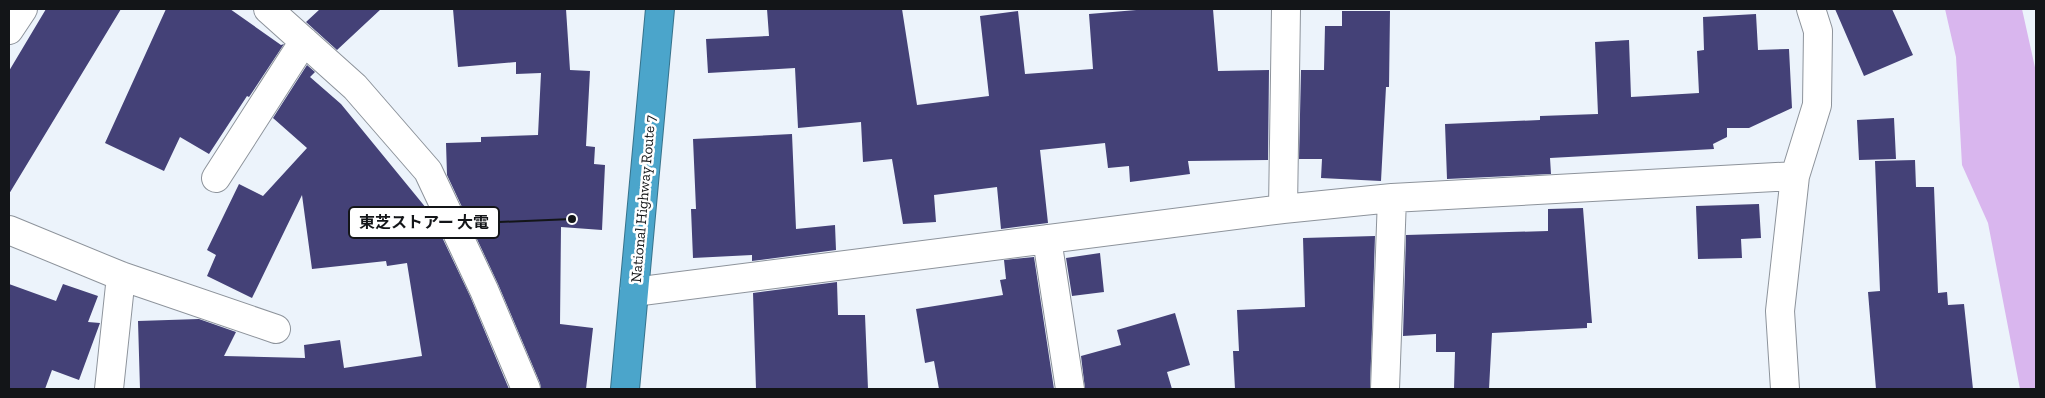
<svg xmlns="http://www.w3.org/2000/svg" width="2045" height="398" font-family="'Zilla Slab','Noto Sans JP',serif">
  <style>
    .green { fill: #d9b6ee }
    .building { fill: #444177 }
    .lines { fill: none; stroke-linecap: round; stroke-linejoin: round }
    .minor-casing { stroke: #8d939b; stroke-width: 30 }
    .highway-casing { stroke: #37738c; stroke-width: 30 }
    .minor { stroke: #fff; stroke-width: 28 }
    .highway { stroke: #4ba5cb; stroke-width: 28 }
    .labels { text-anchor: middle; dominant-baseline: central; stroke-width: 5; stroke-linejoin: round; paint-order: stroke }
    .street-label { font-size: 15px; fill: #131518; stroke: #fff }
    .leader { fill: none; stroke: #131518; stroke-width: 2 }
    .callout-dot { fill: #131518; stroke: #fff; stroke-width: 2 }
    .callout { fill: #fff; stroke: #131518; stroke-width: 2 }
    .callout-label { font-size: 16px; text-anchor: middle; font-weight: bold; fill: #131518 }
  </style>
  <rect width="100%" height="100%" fill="#ecf3fb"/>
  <path class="green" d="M1945,9H2022L2036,72V389H2020L1988,223L1962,165L1956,57Z"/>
  <path class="building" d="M46,9H121L9,194V71Z
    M166,9H230L281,45L284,44L249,97L247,96L209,154L180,137L164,171L105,143Z
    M320,9H381L337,50L306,22Z
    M453,9H566L570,70L590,71L586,146L595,147L594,164L605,165L602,230L561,227L560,324L593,328L586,389H541L540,383L498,284L447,175L446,143L481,142V137L538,135L541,73L516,74V62L458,67Z
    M767,9H902L917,105L989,96L980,16L1018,11L1025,74L1093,69L1089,14L1148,9H1213L1218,71L1269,70L1268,160L1188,161L1190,174L1130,182L1129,166L1108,168L1105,143L1040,150L1048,223L1001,229L997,187L934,195L936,222L903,224L892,159L863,162L861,122L798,128L795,68L708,73L706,39L769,36Z
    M1835,9H1892L1913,55L1864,76Z
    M1342,11H1390L1389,87H1386L1381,181L1321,178L1322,159H1299L1301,70H1324L1325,26H1342Z
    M1756,14L1758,50L1789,49L1792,108L1749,128H1727V137L1713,144L1714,149L1550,158L1551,174L1447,179L1445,124L1540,120V116L1598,114L1595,42L1629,40L1631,97L1699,93L1697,51L1704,50L1703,17Z
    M307,65L315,72L310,77L341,104L431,214L470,296L509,389H140L138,321L199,319L236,332L224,356L305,358L304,345L340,340L344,368L422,356L407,263L387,266L386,261L312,269L302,195L252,298L207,276L216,255L207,250L239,184L263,196L307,148L273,118Z
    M1894,118L1896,159L1859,160L1857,120Z
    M792,134L796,229L835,225L836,250L752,261V255L693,258L691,209H696L693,139Z
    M1915,160L1916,187H1934L1938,293L1947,292L1948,305L1964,304L1973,389H1876L1868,292L1880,291L1875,161Z
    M1759,204L1761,238L1741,239L1742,258L1698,259L1696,206Z
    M1583,208L1592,323H1587V328L1492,333L1489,389H1454L1455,352H1436V334L1403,336L1406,235L1548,231V209Z
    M1375,236L1370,389H1235L1233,351H1239L1237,310L1305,307L1303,238Z
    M1100,253L1104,292L1072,296L1066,258Z
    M1034,257L1054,389H939L934,361L925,363L916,309L1003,295L1000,280L1006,279L1004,260Z
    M837,282L838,315H865L868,389H756L753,293Z
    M9,284L56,301L63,284L98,296L88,322L100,323L79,380L52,370L45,389H9Z
    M1175,313L1190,365L1167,372L1172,389H1085L1081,356L1121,345L1117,330Z"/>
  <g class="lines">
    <defs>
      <path id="minor" d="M268,9L355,87L428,171L484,290L526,389
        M9,30L23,9
        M216,178L304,41
        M1283,209L1286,9
        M9,230L121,276L276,329
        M1047,239L1070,389
        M634,292L1283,209L1392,198L1795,176
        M109,389L121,276
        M1385,389L1392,198
        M1785,389L1780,311L1795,176L1817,105L1818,31L1811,9"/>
      <path id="highway" d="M625,389L660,9"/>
    </defs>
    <use href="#minor" class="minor-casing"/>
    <use href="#highway" class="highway-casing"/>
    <use href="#minor" class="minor"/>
    <use href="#highway" class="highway"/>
  </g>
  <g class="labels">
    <g class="street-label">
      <text transform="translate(643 199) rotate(-85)">National Highway Route 7</text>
    </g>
  </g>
  <path class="leader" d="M572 219L499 222"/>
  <circle class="callout-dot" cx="572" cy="219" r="5"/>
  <rect class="callout" x="349" y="207" width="150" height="31" rx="5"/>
  <g class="callout-label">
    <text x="424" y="228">東芝ストアー 大電</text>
  </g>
  <rect width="2045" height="398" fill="none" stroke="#131518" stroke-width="20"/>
</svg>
